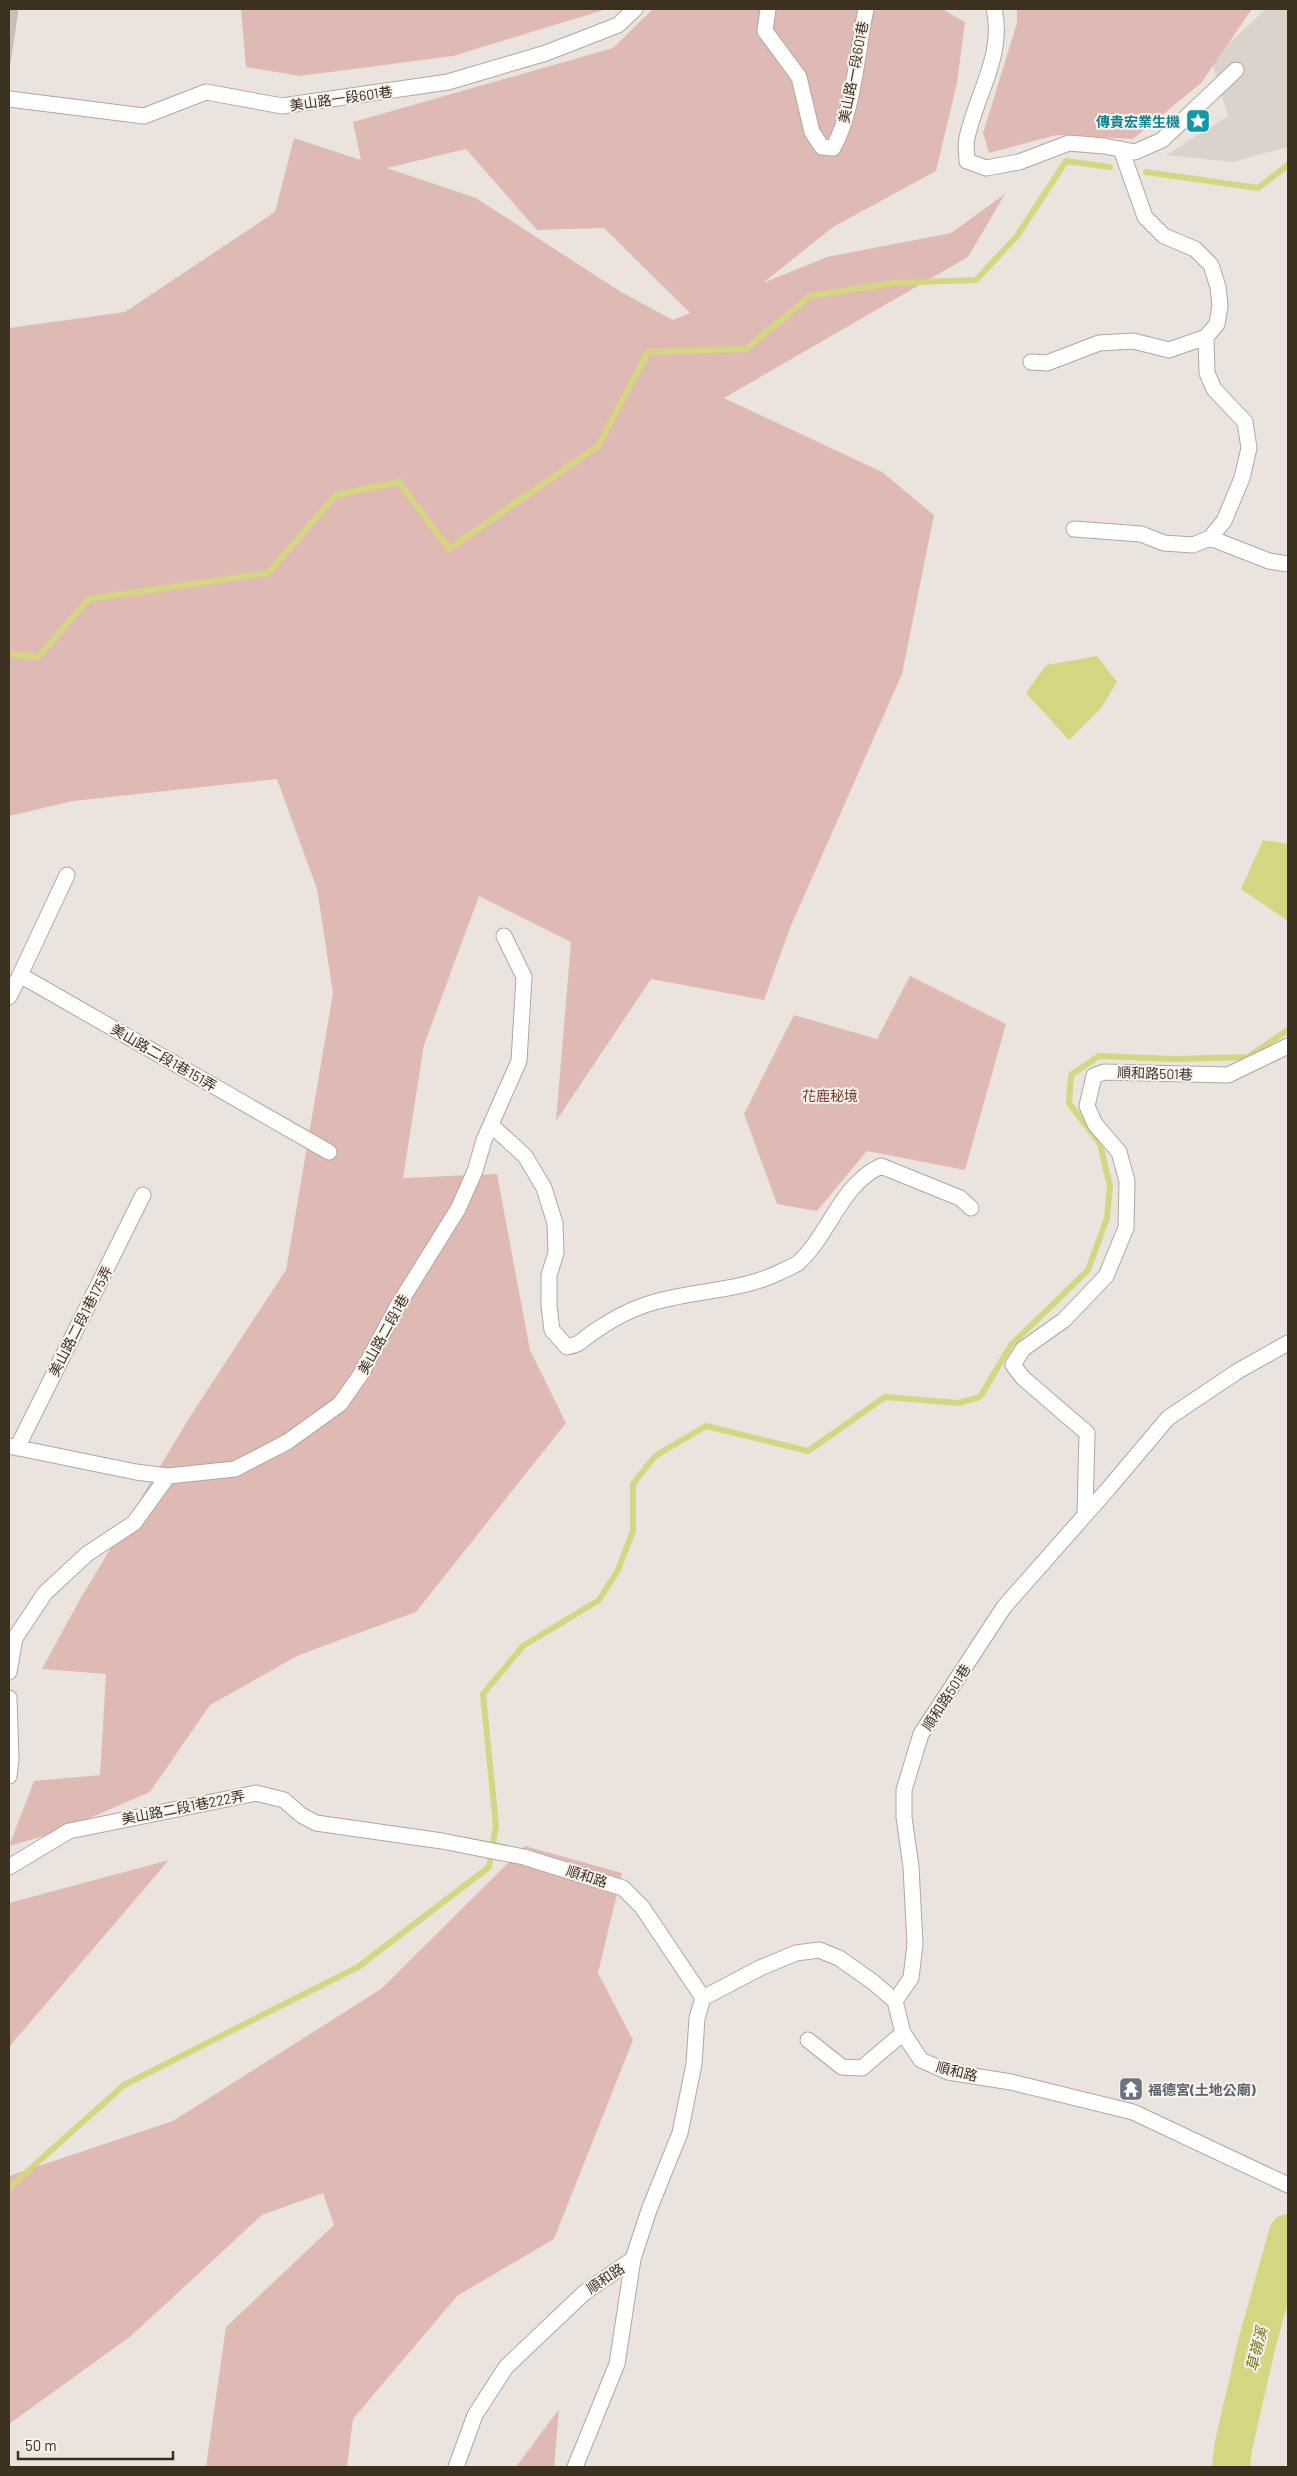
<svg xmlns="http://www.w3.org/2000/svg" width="1297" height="2476" font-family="Barlow,'Noto Sans TC',sans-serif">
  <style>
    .built { fill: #dbd2cc }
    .green { fill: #dfbab5; fill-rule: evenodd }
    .water { fill: #d4d681 }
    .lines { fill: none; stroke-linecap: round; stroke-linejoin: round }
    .stream { stroke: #d4d681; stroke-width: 6 }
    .river { stroke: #d4d681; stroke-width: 38 }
    .building { fill: #c9bfb6; stroke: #c5bab0 }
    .minor-casing { stroke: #b0a79d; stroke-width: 17 }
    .minor { stroke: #fff; stroke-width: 15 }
    .labels { text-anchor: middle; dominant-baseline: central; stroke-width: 4; stroke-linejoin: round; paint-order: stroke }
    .street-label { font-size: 14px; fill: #3c301e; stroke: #f8f2ef }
    .culture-label { font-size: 14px; font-weight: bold; fill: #0d838f; stroke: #f8f2ef; text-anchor: end }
    .park-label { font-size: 14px; fill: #773925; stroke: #f8f2ef }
    .worship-label { font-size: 14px; font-weight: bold; fill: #5b616d; stroke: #f8f2ef; text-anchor: start }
    .water-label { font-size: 15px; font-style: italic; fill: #707214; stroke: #f8f2ef }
  </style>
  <rect width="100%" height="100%" fill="#ebe4de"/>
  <path class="built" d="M1266,9H1288V147L1233,162L1166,155L1228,116L1211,60Z"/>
  <path class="green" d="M241,9H607L453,56L300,76L246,67Z
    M653,9H942L965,22L957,83L936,171L833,227L763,283L827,257L951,233L1005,194L968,257L724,398L882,472L934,515L902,674L790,928L764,1000L651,979L556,1121L571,942L479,896L424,1045L403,1178L497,1174L530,1350L566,1423L416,1612L299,1655L210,1705L150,1792L55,1833L9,1846L34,1781L100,1775L106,1674L42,1669L79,1601L191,1415L286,1270L333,993L317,889L277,779L73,801L9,816V328L125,312L275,212L294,138L361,160L353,122L613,48ZM466,149L537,230L604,228L690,313L673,320L621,292L476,198L387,168Z
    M1017,9H1252L1201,83L1133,139L1057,135L989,153L983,133L1017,23Z
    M910,976L1006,1024L965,1170L867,1151L817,1211L777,1204L744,1114L794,1015L877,1039Z
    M525,1846L622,1873L598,1973L633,2040L554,2239L457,2296L353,2419L347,2467H206L226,2327L334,2225L323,2193L262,2215L131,2336L9,2424V2176L173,2121L381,1989Z
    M169,1860L9,2047V2048V1903Z
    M559,2409L554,2467H516Z"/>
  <path class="water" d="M1097,656L1117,682L1101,708L1069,740L1026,693L1046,665Z
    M1263,840L1288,844V921L1241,889Z"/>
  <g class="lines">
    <path class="stream" d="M1146,172L1258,188L1288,165
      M9,654L38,657L89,599L268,573L336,495L399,482L449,549L598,446L648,352L746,349L810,296L892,283L976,280L1017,236L1066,161L1110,167
      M9,2188L124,2085L358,1967L489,1867L496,1826L483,1694L523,1646L599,1600L618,1570L633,1531V1484L655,1456L706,1426L808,1451L885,1397L958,1403L980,1397L1011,1345L1088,1270L1107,1218L1110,1186L1100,1144L1069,1103L1071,1075L1099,1056L1174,1059L1248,1057L1288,1030"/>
    <path class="river" d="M1231,2467L1233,2448L1257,2343L1288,2233"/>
  </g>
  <path class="building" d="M9,9H18L10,63H9Z"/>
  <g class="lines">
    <defs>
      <path id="minor" d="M768,9L765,31L799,77L812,132L822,147L833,148C854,111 857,51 866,9
        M994,9C1005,54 976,95 967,138C965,145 967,154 967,161L986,168L1019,162L1069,143L1104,146L1135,152L1162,140L1236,70
        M9,99L144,116L206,92L282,106L448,82L546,53L618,25L635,9
        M1031,362L1047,363L1099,343L1133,341L1169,350L1206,337L1217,324L1220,306L1218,287L1211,265L1195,249L1164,236L1145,217L1121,149
        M1074,529L1141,534L1164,543L1193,545L1210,538L1224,521L1242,478L1249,448L1245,422L1214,389L1207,373L1206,337
        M1210,538L1269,561L1288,564
        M20,975L67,875
        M9,997L20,975L329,1152
        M491,1125L525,1156L544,1188L555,1223L556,1253L549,1275V1306L552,1330L567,1347C583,1344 582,1339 595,1331C611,1320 627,1311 645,1305C688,1290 736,1293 778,1273C784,1270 792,1267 798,1263C830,1234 840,1185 881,1166L960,1198L971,1208
        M9,1446L136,1472L168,1476L235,1469L287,1442L340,1404L361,1374L397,1307L458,1209L475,1171L484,1140L519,1061L524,977L504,936
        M17,1448L143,1195
        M1085,1514L1087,1433L1023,1378L1013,1365L1023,1349L1064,1320L1106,1276L1126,1228L1127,1181L1119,1152L1095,1124L1087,1106L1094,1076L1104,1072L1228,1075L1288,1046
        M9,1672L15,1638L45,1593L87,1554L134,1523L168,1476
        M9,1698L11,1759L9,1776
        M9,1867L69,1831L256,1793L284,1800L301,1815L316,1823L442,1841L524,1857L623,1888L642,1907L703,1998
        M895,2001L911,1978L915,1944L911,1867L904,1817V1790L921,1734L1004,1607L1109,1488L1168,1418L1238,1371L1288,1343
        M808,2040L842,2067L862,2068L903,2033
        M456,2467L475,2415L506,2367L584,2293L633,2259L649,2210L680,2133L694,2064L697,2018L703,1998L760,1968L796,1953L819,1950L839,1958L873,1982L895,2001L903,2033L921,2060L948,2072L1011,2082L1133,2112L1288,2185
        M575,2467L617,2364L633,2259"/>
    </defs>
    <use href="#minor" class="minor-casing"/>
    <use href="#minor" class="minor"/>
  </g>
  <defs>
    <symbol id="sight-square" viewBox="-11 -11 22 22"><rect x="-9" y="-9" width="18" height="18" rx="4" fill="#0f9aa8" stroke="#f8f2ef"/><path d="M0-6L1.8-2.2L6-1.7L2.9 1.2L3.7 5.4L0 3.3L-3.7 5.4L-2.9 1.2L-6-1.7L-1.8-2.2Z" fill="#fff"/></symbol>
    <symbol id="temple-square" viewBox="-11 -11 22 22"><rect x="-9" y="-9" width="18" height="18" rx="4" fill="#6b7280" stroke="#f8f2ef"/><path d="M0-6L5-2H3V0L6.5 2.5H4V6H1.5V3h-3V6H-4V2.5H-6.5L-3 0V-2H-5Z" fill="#fff"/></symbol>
  </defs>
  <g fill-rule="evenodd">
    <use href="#sight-square" x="1184" y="107" width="28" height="28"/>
    <use href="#temple-square" x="1117" y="2075" width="28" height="28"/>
  </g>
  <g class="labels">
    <g class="street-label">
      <text transform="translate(853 72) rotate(-79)">美山路一段601巷</text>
      <text transform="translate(341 98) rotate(-8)">美山路一段601巷</text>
      <text transform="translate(164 1057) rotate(30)">美山路二段1巷151弄</text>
      <text transform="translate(1155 1073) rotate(2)">順和路501巷</text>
      <text transform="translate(80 1321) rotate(-63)">美山路二段1巷175弄</text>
      <text transform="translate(383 1334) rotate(-61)">美山路二段1巷</text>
      <text transform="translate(946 1697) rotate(-57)">順和路501巷</text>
      <text transform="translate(183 1807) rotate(-11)">美山路二段1巷222弄</text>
      <text transform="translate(587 1876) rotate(18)">順和路</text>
      <text transform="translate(957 2071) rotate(14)">順和路</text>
      <text transform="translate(605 2278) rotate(-34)">順和路</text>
    </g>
    <g class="culture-label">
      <text x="1180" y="121">傳貴宏業生機</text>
    </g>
    <g class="park-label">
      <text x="830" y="1095">花鹿秘境</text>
    </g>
    <g class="worship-label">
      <text x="1148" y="2089">福德宮(土地公廟)</text>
    </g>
    <g class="water-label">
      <text transform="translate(1256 2349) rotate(-76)">草嶺溪</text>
    </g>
  </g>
  <rect width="1297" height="2476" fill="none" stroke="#3c301e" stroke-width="20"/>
  <path d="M18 2451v8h155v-8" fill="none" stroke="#3c301e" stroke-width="2.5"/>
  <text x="25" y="2451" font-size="15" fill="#3c301e" stroke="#f8f2ef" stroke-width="4" paint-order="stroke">50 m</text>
</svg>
